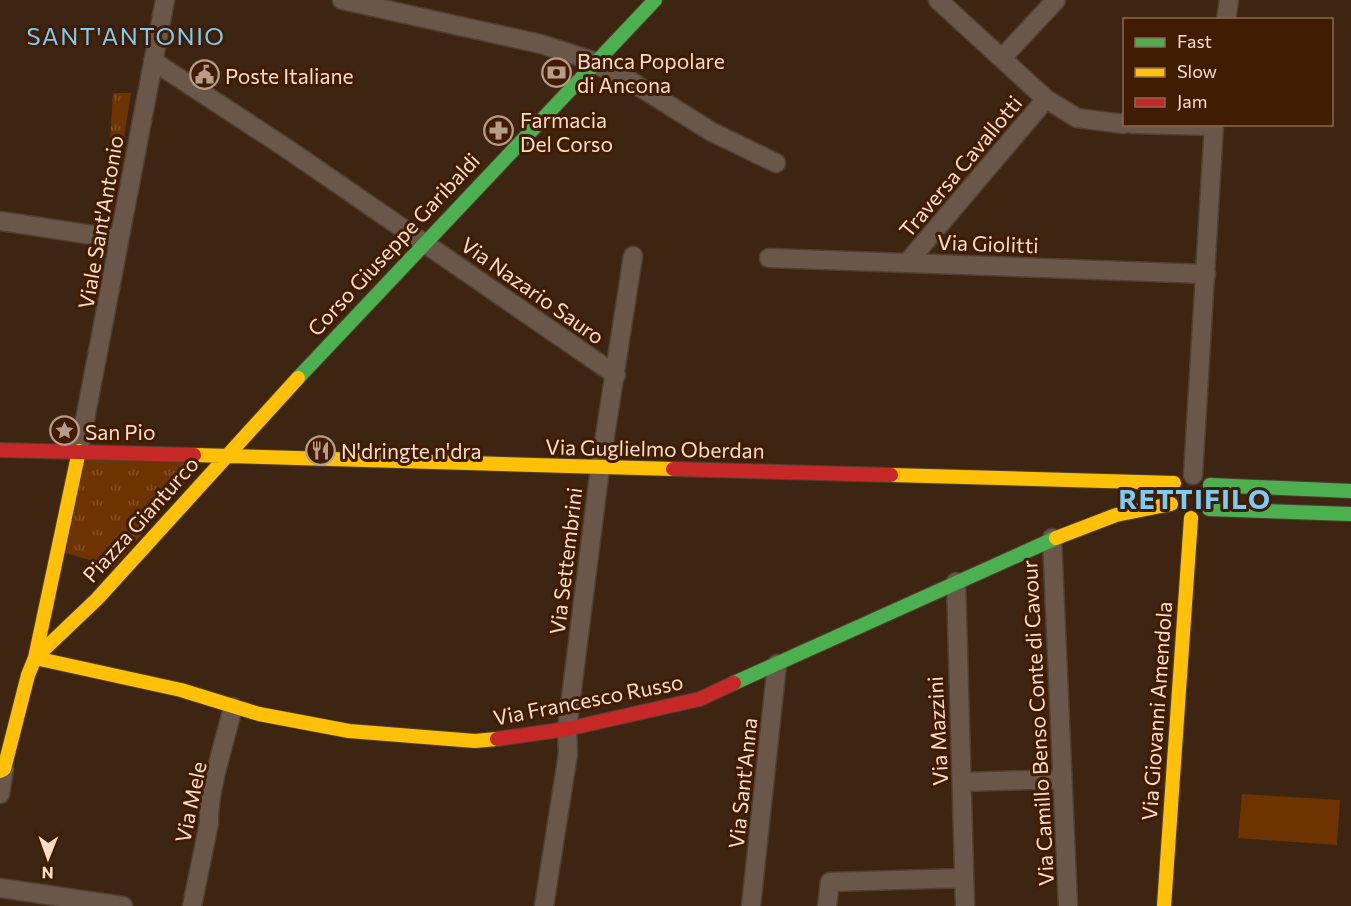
<svg xmlns="http://www.w3.org/2000/svg" width="1351" height="906" font-family="Commissioner,sans-serif">
  <style>
    .grass { fill: url(#grass-tufts) }
    .garden { fill: #6d3402 }
    .lines { fill: none; stroke-linecap: round; stroke-linejoin: round }
    .street-casing { stroke: #513f31; stroke-width: 21 }
    .fast-casing { stroke: #513f31; stroke-width: 16 }
    .slow-casing { stroke: #513f31; stroke-width: 16 }
    .jam-casing { stroke: #513f31; stroke-width: 16 }
    .street { stroke: #6a574a; stroke-width: 18 }
    .fast { stroke: #4caf50; stroke-width: 14 }
    .slow { stroke: #ffc107; stroke-width: 14 }
    .jam { stroke: #c62828; stroke-width: 14 }
    .labels { text-anchor: middle; dominant-baseline: central; stroke-width: 6; stroke-linejoin: round; paint-order: stroke }
    .poi-label { font-size: 21px; fill: #fadcca; stroke: #401c02; text-anchor: start }
    .street-label { font-size: 21px; fill: #fadcca; stroke: #401c02 }
    .quarter-label { font-size: 24px; letter-spacing: 1.5px; fill: #7acbf6; stroke: #401c02 }
    .district-label { font-size: 27px; font-weight: bold; letter-spacing: 1.5px; fill: #7acbf6; stroke: #401c02 }
  </style>
  <defs>
    <pattern id="grass-tufts" width="24" height="20" patternUnits="userSpaceOnUse" patternTransform="scale(1.5)"><rect width="24" height="20" fill="#6d3402"/><path d="M3 7l-1-3M5 7V3M7 7l1-3M15 17l-1-3M17 17v-4M19 17l1-3" fill="none" stroke="#835126"/></pattern>
  </defs>
  <rect width="100%" height="100%" fill="#3e2512"/>
  <path class="grass" d="M113,93H131L123,143L110,141Z
    M85,459L203,461L114,567L66,553Z"/>
  <path class="garden" d="M1242,794L1340,800L1337,845L1238,838Z"/>
  <g class="lines">
    <defs>
      <path id="street" d="M342,0L541,44L596,62
        M938,0L1046,99L1077,118L1124,124
        M1226,20L1229,0
        M1002,58L1056,0
        M153,61L286,148L616,375
        M595,64L627,79L712,132L776,163
        M1133,124L1214,126
        M0,221L119,239
        M769,258L1206,274
        M907,263L1046,99
        M79,451L165,0
        M1193,475L1214,124
        M1052,538L1068,906
        M956,582L965,906
        M963,782L1062,779
        M0,794L4,769
        M0,888L123,906
        M192,906L209,823C208,789 225,742 233,707
        M544,906L568,754L567,729L600,468L633,256
        M751,906L777,664
        M827,906L830,882L964,878"/>
      <path id="fast" d="M298,378L655,0
        M1210,485L1351,491
        M1209,509L1351,514
        M734,683L1056,538"/>
      <path id="slow" d="M194,455L673,469
        M891,475L1174,483
        M1056,538L1116,515L1171,504
        M35,658L181,690L259,714L349,731L475,741L497,739
        M35,658L97,599L298,378
        M0,771L4,769L28,675L35,658L79,451
        M1164,906L1191,518"/>
      <path id="jam" d="M0,450L194,455
        M673,469L891,475
        M497,739L567,729L700,699L734,683"/>
    </defs>
    <use href="#street" class="street-casing"/>
    <use href="#fast" class="fast-casing"/>
    <use href="#slow" class="slow-casing"/>
    <use href="#jam" class="jam-casing"/>
    <use href="#street" class="street"/>
    <use href="#fast" class="fast"/>
    <use href="#slow" class="slow"/>
    <use href="#jam" class="jam"/>
  </g>
  <defs>
    <symbol id="bank-ring" viewBox="-11 -11 22 22"><circle r="9.5" fill="#401c02" stroke="#b89c8a" stroke-width="1.5"/><path d="M-6-4H6V4H-6ZM0-2.3a2.3 2.3 0 1 0 0 4.6a2.3 2.3 0 1 0 0-4.6Z" fill="#b89c8a"/></symbol>
    <symbol id="civic-ring" viewBox="-11 -11 22 22"><circle r="9.5" fill="#401c02" stroke="#b89c8a" stroke-width="1.5"/><path d="M-.6-6.5H3V-4.5H.6V-3L4-1V1h2V6H-6V1h2V-1L-.6-3ZM-1.2 2.5V6h2.4V2.5Z" fill="#b89c8a"/></symbol>
    <symbol id="pharmacy-ring" viewBox="-11 -11 22 22"><circle r="9.5" fill="#401c02" stroke="#b89c8a" stroke-width="1.5"/><path d="M-2-6h4v4h4v4h-4v4h-4v-4h-4v-4h4Z" fill="#b89c8a"/></symbol>
    <symbol id="sight-ring" viewBox="-11 -11 22 22"><circle r="9.5" fill="#401c02" stroke="#b89c8a" stroke-width="1.5"/><path d="M0-6L1.8-2.2L6-1.7L2.9 1.2L3.7 5.4L0 3.3L-3.7 5.4L-2.9 1.2L-6-1.7L-1.8-2.2Z" fill="#b89c8a"/></symbol>
    <symbol id="restaurant-ring" viewBox="-11 -11 22 22"><circle r="9.5" fill="#401c02" stroke="#b89c8a" stroke-width="1.5"/><path d="M-5-6h1v4h1v-4h1v4h1v-4h1v5L-1.5 .5V6h-2V.5L-5-1ZM5-6V6H3V1.5H1.5Q1.5-4 5-6Z" fill="#b89c8a"/></symbol>
  </defs>
  <g fill-rule="evenodd">
    <use href="#bank-ring" x="540" y="56" width="33" height="33"/>
    <use href="#civic-ring" x="188" y="58" width="33" height="33"/>
    <use href="#pharmacy-ring" x="482" y="114" width="33" height="33"/>
    <use href="#sight-ring" x="48" y="414" width="33" height="33"/>
    <use href="#restaurant-ring" x="304" y="434" width="33" height="33"/>
  </g>
  <g class="labels">
    <g class="poi-label">
      <text x="577" y="60">Banca Popolare<tspan x="577" dy="24">di Ancona</tspan></text>
      <text x="225" y="75">Poste Italiane</text>
      <text x="520" y="119">Farmacia<tspan x="520" dy="24">Del Corso</tspan></text>
      <text x="85" y="431">San Pio</text>
      <text x="341" y="450">N'dringte n'dra</text>
    </g>
    <g class="street-label">
      <text transform="translate(960 166) rotate(-50)">Traversa Cavallotti</text>
      <text transform="translate(100 222) rotate(-80)">Viale Sant'Antonio</text>
      <text transform="translate(988 243) rotate(2)">Via Giolitti</text>
      <text transform="translate(393 244) rotate(-47)">Corso Giuseppe Garibaldi</text>
      <text transform="translate(533 290) rotate(35)">Via Nazario Sauro</text>
      <text transform="translate(655 448) rotate(1)">Via Guglielmo Oberdan</text>
      <text transform="translate(140 519) rotate(-48)">Piazza Gianturco</text>
      <text transform="translate(565 561) rotate(-83)">Via Settembrini</text>
      <text transform="translate(588 699) rotate(-11)">Via Francesco Russo</text>
      <text transform="translate(1156 711) rotate(-86)">Via Giovanni Amendola</text>
      <text transform="translate(1037 723) rotate(-93)">Via Camillo Benso Conte di Cavour</text>
      <text transform="translate(937 731) rotate(-93)">Via Mazzini</text>
      <text transform="translate(742 783) rotate(-84)">Via Sant'Anna</text>
      <text transform="translate(190 802) rotate(-78)">Via Mele</text>
    </g>
    <g class="quarter-label">
      <text x="126" y="35">SANT'ANTONIO</text>
    </g>
    <g class="district-label">
      <text x="1195" y="498">RETTIFILO</text>
    </g>
  </g>
  <rect x="1123" y="18" width="210" height="108" fill="#401c02" stroke="#8a6952" stroke-width="1.5"/>
  <rect x="1135" y="38" width="30" height="9" fill="#4caf50" stroke="#8a6952" stroke-width="1.5"/>
  <text x="1177" y="48" font-size="18" fill="#fadcca">Fast</text>
  <rect x="1135" y="68" width="30" height="9" fill="#ffc107" stroke="#8a6952" stroke-width="1.5"/>
  <text x="1177" y="78" font-size="18" fill="#fadcca">Slow</text>
  <rect x="1135" y="98" width="30" height="9" fill="#c62828" stroke="#8a6952" stroke-width="1.5"/>
  <text x="1177" y="108" font-size="18" fill="#fadcca">Jam</text>
  <g transform="translate(48 858) rotate(181)" stroke="#401c02" stroke-width="4.5" paint-order="stroke">
  <path d="M0-4.5L10 22L0 15L-10 22Z" fill="#fadcca"/>
  <text y="-9" font-size="16" font-weight="bold" text-anchor="middle" fill="#fadcca">N</text>
  </g>
</svg>
